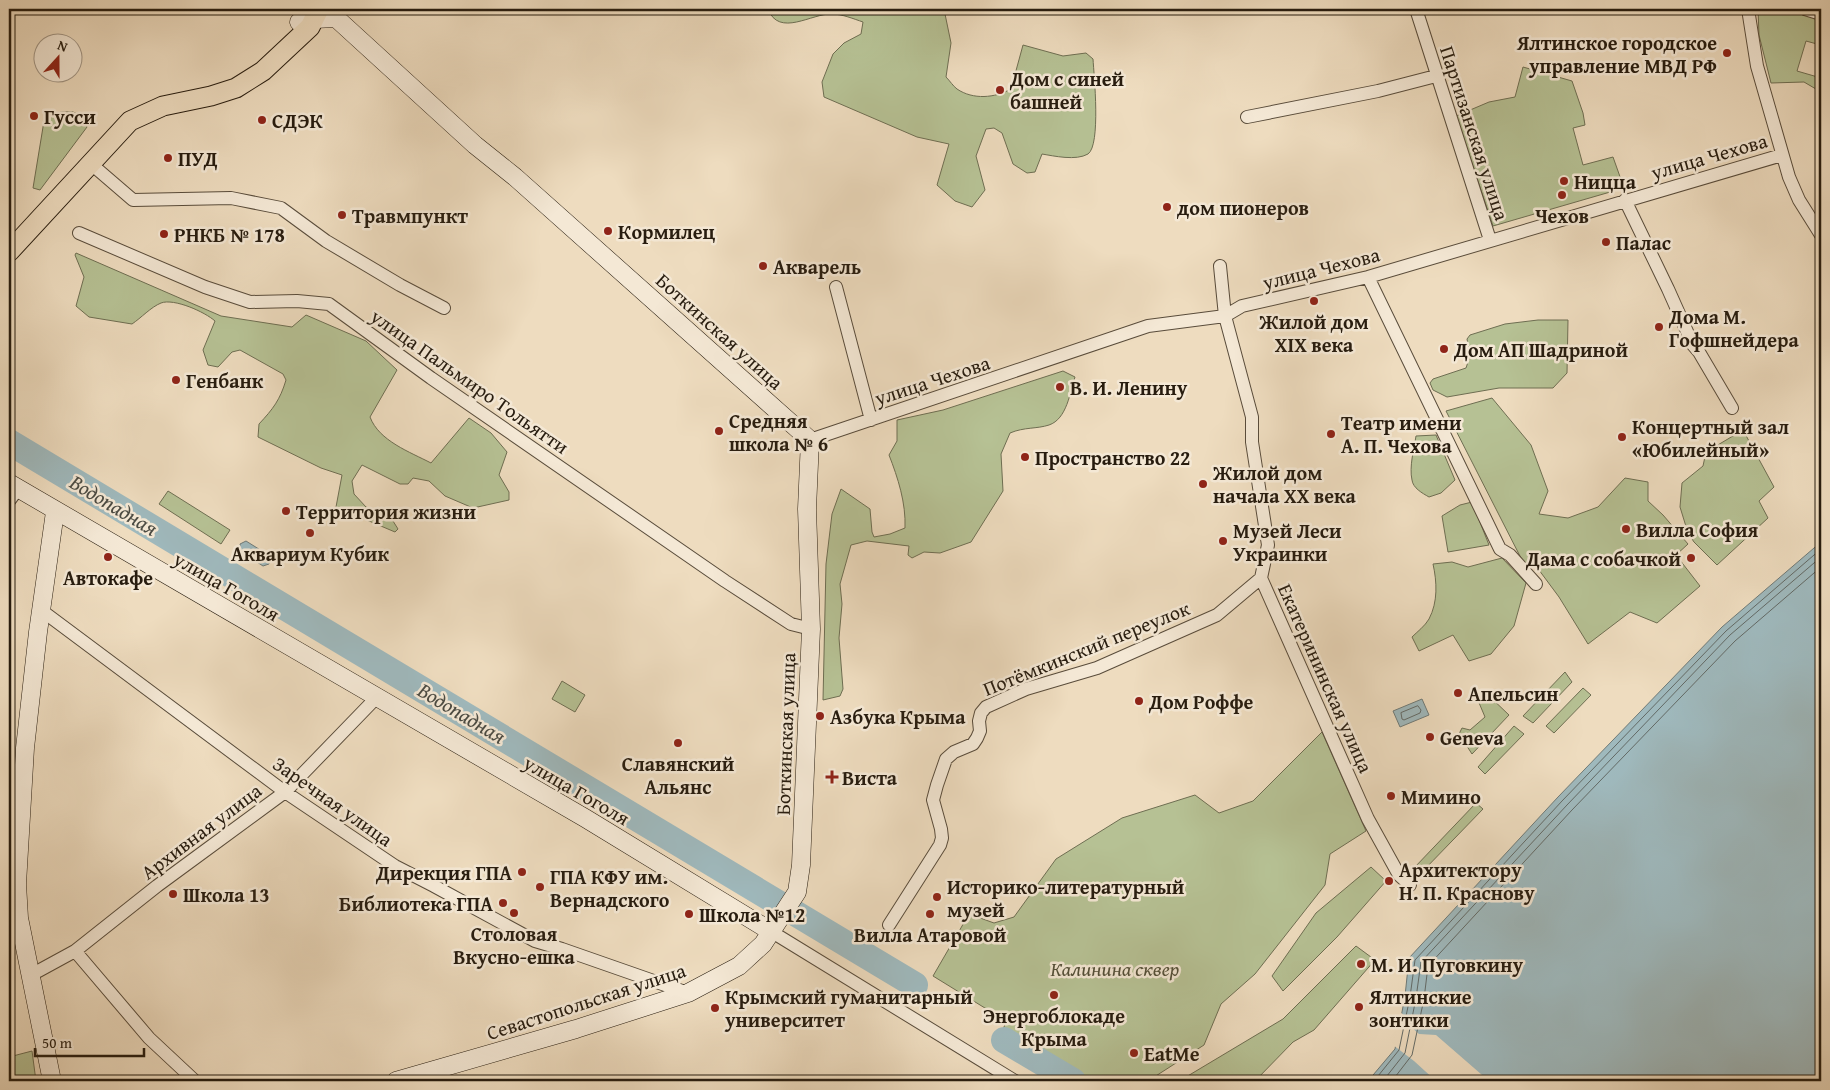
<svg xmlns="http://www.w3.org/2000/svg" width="1830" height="1090" font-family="'Gentium Book Plus',serif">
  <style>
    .green { fill: #b6c194; stroke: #6e6e52 }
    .water { fill: #9fb9bd; stroke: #6f7a77 }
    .pier { fill: #eedcbf }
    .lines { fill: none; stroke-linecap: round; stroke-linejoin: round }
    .shore { stroke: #636a66; stroke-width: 1 }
    .river { stroke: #9fb9bd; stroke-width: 26 }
    .street-casing { stroke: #594c3b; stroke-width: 14 }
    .secondary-casing { stroke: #271c0f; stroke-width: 19 }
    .primary-casing { stroke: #271c0f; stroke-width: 21 }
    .street { stroke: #f4e8d5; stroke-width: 12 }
    .secondary { stroke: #f4e8d5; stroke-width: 18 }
    .primary { stroke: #eedcbf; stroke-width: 19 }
    .poi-dot { fill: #8f2418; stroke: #f4e8d5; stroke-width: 2 }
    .labels { text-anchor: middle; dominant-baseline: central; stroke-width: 5; stroke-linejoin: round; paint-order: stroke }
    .poi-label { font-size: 20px; font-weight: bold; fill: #271c0f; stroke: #f4e8d5; text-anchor: start }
    .street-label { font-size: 20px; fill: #271c0f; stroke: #f4e8d5 }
    .park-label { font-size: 20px; font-style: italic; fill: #524e37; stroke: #f4e8d5 }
    .water-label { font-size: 21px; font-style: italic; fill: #4b4b43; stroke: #f4e8d5 }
  </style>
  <rect width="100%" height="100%" fill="#eedcbf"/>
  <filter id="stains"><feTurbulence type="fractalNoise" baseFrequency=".004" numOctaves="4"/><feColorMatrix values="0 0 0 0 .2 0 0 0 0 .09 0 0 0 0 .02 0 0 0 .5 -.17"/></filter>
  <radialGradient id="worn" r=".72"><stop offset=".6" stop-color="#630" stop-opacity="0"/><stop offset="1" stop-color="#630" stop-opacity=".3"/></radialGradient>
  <path class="green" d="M768,9H934L945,14L951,43L946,77C950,81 953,86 957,89C973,100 995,98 1011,89L1023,45L1063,56L1086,53L1093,59C1094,75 1101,145 1088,154C1076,161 1054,156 1042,154L1035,172L1027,173L1013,164L1002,133L994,128L986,129L976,156L985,190L972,207L955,201L937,185L949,144L917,137L824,97L822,82L833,54L844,43L861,34L863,22C854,19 842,14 832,14C812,13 779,38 768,9Z
    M1758,9H1821V34H1820L1817,44L1806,41L1797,71L1821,78V92L1804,82L1771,83L1759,35Z
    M1523,67L1572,81L1583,113L1585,125L1573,128L1583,165L1613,157L1624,188L1493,226L1456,116L1489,102L1515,97Z
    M62,112H73L83,117L87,127L40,190L33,188L44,121L52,114Z
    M76,253L221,316L292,327L306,315L366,341L397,370L370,417C379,441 410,452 431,463L469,418L491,433L507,452L499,475L509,492V500L473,508L445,496L429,481L413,478L408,484H400L362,465L352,481L354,494L366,507L393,521L398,529L395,532L336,507L342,475L321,468L258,437L259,424C273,409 280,400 286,380L283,374L240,350L232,352L218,367L208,365L203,350L215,321C205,312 174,298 161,303C151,307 141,318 132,324L89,317L76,306L84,277L75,255Z
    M1538,320H1568L1567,373L1553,388H1499L1447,397L1433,390L1430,383L1433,379L1466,368L1470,356L1467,339L1470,335L1505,324Z
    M1063,371L1075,377C1070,392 1067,419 1049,425C1037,429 1024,427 1010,433L1001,454L1003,491L971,542L940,553L924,552L912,558L908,555L909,546L867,541L851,545L840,584L842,604L839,638L843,689L840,696L823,700L826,564L832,514L841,489L870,509L872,532L874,537L890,534L905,528C906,503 898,478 889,455L897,441V420L943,410Z
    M1492,398L1531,445L1548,491L1539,514L1568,518L1598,507L1625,478L1648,482V501L1663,515L1688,544L1676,555L1700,586L1657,623L1630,612L1588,644L1559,597L1536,566L1528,568L1523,562L1446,411Z
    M1743,430L1774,487L1759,501L1768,518L1717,565L1694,542L1688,533L1680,507L1682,483L1703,466L1706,452Z
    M1436,435L1455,480L1441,493L1429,497C1422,493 1413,488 1412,480C1409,467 1414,449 1416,436Z
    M168,491L230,530L221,544L159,504Z
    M1472,502L1489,545L1448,552L1442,516L1460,505Z
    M1502,558L1526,583L1514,626L1491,654L1469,661L1453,635L1419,651L1412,637C1417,632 1425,626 1429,619C1438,602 1437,582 1433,564L1452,562L1468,567Z
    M1565,672L1572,682L1533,723L1523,716Z
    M562,681L585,695L575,712L552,699Z
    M1583,688L1591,695L1554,733L1546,726Z
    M1487,694L1509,715L1472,754L1459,734L1462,728L1470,730L1485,717L1477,698Z
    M1514,726L1524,734L1485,774L1478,767Z
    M1322,732L1366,831L1330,854L1325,885L1255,974L1221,1004L1204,1045L1148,1081H1083L1003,1030L1006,1021L933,976L969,914L994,923L1014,917L1056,859L1122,818L1195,795L1219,813L1253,801Z
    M1476,803L1483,809L1421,873L1414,868Z
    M1371,867L1386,881L1337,937L1283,991L1272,976L1316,913Z
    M1356,946L1375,960L1314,1030L1293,1042L1255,1081H1182L1186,1077L1283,1019Z
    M32,1051L36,1081H9V1057Z"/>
  <path class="water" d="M246,541L270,556L269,564L263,566L240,551V544Z
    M1821,542V1081H1368L1395,1049L1405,996L1409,958L1558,797L1722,627Z
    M1422,699L1429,715L1400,727L1393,711Z"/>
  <path class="pier" d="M1400,1012L1411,1021L1409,1025L1419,1034L1436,1035L1489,1081H1436L1414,1061L1393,1045Z"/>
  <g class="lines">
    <path class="shore" d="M1418,706L1421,710L1420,713L1404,720L1402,719L1401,713Z
      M1374,1081L1399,1050L1410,997L1415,960L1562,801L1726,631L1821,549
      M1383,1081L1405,1053L1416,998L1421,962L1567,805L1730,635L1821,557
      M1392,1081L1412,1055L1424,999L1428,966L1572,810L1735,641L1821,567"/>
    <path class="river" d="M9,442L915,985
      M1004,1040L1073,1081"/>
    <defs>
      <path id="street" d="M1416,9L1490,240
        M1748,9L1757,66L1789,177L1799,200L1821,235
        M1805,9L1821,14
        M1247,117L1378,91L1436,76
        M90,163L133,200L231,198L281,208L326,241L400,285L444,308
        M1625,200L1668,289L1693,345L1699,352L1732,408
        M79,233L205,287L250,302L297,301L329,304L431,378L725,581L791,624L811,629
        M1220,266L1225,316L1252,417V442L1268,545L1261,578L1368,819L1399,875L1410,885
        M1368,277L1500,549L1510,555L1536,584
        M836,287L871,420
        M810,440L1148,326L1225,316L1242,306L1368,277L1782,155
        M9,501L18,489
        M41,610L285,792L395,866L434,886L535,941L562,949L688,993
        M889,925L940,845L942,838L941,829L933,800L937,785L946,759L954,752L973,744L977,738L980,731L979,721L981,713L986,707L1026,689L1097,668L1217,615L1261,578
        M772,932L1015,1081
        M75,951L149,1038L195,1081
        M31,975L75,951L157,886L285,792L376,698"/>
      <path id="secondary" d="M299,22L314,19L336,18L475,145L515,177L810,440L807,509L811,629L801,865L797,892L763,944L739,966L688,993L576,1029L396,1081
        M9,483L585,818L772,932
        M52,1081L19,918L17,884L25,748L38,632L55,512"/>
      <path id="primary" d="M9,252L130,121L163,106L211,96L236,88L263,71L310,27L319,9"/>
    </defs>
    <use href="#street" class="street-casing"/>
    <use href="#secondary" class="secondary-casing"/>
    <use href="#primary" class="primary-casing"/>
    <use href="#street" class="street"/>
    <use href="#secondary" class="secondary"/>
    <use href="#primary" class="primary"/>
  </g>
  <g class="poi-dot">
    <circle cx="1727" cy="53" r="5"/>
    <circle cx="1000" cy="90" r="5"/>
    <circle cx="34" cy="116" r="5"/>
    <circle cx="262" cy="120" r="5"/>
    <circle cx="168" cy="158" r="5"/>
    <circle cx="1564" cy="181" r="5"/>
    <circle cx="1562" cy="195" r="5"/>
    <circle cx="1167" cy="207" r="5"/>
    <circle cx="342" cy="215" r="5"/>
    <circle cx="608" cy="231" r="5"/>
    <circle cx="164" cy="234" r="5"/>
    <circle cx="1606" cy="242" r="5"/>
    <circle cx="763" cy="266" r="5"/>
    <circle cx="1314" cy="301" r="5"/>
    <circle cx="1659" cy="327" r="5"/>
    <circle cx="1444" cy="349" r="5"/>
    <circle cx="176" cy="380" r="5"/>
    <circle cx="1060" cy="387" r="5"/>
    <circle cx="719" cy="431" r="5"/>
    <circle cx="1331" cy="434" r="5"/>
    <circle cx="1622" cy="437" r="5"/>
    <circle cx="1025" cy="457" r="5"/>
    <circle cx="1203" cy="484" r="5"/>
    <circle cx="286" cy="511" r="5"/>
    <circle cx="1626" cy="529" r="5"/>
    <circle cx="310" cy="533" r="5"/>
    <circle cx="1223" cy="541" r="5"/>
    <circle cx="108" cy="557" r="5"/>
    <circle cx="1691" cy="558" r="5"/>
    <circle cx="1458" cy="693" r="5"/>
    <circle cx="1139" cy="701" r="5"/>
    <circle cx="820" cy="716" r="5"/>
    <circle cx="1430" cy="737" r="5"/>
    <circle cx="678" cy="743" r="5"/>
    <path d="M829.5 769.5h5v5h5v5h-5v5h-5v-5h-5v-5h5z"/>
    <circle cx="1391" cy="796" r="5"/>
    <circle cx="522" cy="872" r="5"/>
    <circle cx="1389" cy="881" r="5"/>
    <circle cx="540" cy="887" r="5"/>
    <circle cx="173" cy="894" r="5"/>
    <circle cx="937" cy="897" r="5"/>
    <circle cx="503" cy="903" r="5"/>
    <circle cx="514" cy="913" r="5"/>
    <circle cx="689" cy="914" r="5"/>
    <circle cx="930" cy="914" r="5"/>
    <circle cx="1361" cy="964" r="5"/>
    <circle cx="1054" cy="995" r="5"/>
    <circle cx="1359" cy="1007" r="5"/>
    <circle cx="715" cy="1008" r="5"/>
    <circle cx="1134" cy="1053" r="5"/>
  </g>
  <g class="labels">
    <g class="poi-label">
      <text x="1717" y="42" text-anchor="end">Ялтинское городское<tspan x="1717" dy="23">управление МВД РФ</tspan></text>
      <text x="1010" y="78">Дом с синей<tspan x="1010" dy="23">башней</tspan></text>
      <text x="44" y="116">Гусси</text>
      <text x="272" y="120">СДЭК</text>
      <text x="178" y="158">ПУД</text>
      <text x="1574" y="181">Ницца</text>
      <text x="1177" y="207">дом пионеров</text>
      <text x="352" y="215">Травмпункт</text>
      <text x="1562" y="215" text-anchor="middle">Чехов</text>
      <text x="618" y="231">Кормилец</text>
      <text x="174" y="234">РНКБ № 178</text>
      <text x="1616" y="242">Палас</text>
      <text x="773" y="266">Акварель</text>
      <text x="1669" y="316">Дома М.<tspan x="1669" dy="23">Гофшнейдера</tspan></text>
      <text x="1314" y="321" text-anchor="middle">Жилой дом<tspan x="1314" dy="23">XIX века</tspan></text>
      <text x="1454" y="349">Дом АП Шадриной</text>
      <text x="186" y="380">Генбанк</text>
      <text x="1070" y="387">В. И. Ленину</text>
      <text x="729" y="420">Средняя<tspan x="729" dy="23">школа № 6</tspan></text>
      <text x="1341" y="422">Театр имени<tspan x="1341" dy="23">А. П. Чехова</tspan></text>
      <text x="1632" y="426">Концертный зал<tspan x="1632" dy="23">«Юбилейный»</tspan></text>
      <text x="1035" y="457">Пространство 22</text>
      <text x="1213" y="472">Жилой дом<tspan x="1213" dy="23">начала ХХ века</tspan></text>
      <text x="296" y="511">Территория жизни</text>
      <text x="1636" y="529">Вилла София</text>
      <text x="1233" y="530">Музей Леси<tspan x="1233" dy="23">Украинки</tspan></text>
      <text x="310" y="553" text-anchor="middle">Аквариум Кубик</text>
      <text x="1681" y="558" text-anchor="end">Дама с собачкой</text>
      <text x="108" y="577" text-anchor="middle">Автокафе</text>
      <text x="1468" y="693">Апельсин</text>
      <text x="1149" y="701">Дом Роффе</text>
      <text x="830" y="716">Азбука Крыма</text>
      <text x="1440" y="737">Geneva</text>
      <text x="678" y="763" text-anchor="middle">Славянский<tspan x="678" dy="23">Альянс</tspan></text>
      <text x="842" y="777">Виста</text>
      <text x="1401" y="796">Мимино</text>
      <text x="1399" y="869">Архитектору<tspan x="1399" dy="23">Н. П. Краснову</tspan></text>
      <text x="512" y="872" text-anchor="end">Дирекция ГПА</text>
      <text x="550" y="876">ГПА КФУ им.<tspan x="550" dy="23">Вернадского</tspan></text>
      <text x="947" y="886">Историко-литературный<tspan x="947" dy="23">музей</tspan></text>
      <text x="183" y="894">Школа 13</text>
      <text x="493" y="903" text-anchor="end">Библиотека ГПА</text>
      <text x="699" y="914">Школа №12</text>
      <text x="514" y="933" text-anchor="middle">Столовая<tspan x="514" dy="23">Вкусно-ешка</tspan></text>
      <text x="930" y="934" text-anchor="middle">Вилла Атаровой</text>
      <text x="1371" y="964">М. И. Пуговкину</text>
      <text x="725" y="996">Крымский гуманитарный<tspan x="725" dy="23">университет</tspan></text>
      <text x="1369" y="996">Ялтинские<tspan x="1369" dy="23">зонтики</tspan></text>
      <text x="1054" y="1015" text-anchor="middle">Энергоблокаде<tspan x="1054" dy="23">Крыма</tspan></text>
      <text x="1144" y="1053">EatMe</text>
    </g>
    <g class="street-label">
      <text transform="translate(1475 133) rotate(72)">Партизанская улица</text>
      <text transform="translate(1709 156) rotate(-16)">улица Чехова</text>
      <text transform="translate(1321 268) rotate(-14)">улица Чехова</text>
      <text transform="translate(720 331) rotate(42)">Боткинская улица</text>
      <text transform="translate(932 380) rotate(-18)">улица Чехова</text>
      <text transform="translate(470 381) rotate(35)">улица Пальмиро Тольятти</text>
      <text transform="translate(227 586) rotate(30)">улица Гоголя</text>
      <text transform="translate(1086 648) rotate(-22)">Потёмкинский переулок</text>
      <text transform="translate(1326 678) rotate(66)">Екатерининская улица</text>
      <text transform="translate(785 734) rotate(-88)">Боткинская улица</text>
      <text transform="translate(577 790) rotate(30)">улица Гоголя</text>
      <text transform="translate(333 801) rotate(35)">Заречная улица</text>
      <text transform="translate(201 831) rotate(-37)">Архивная улица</text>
      <text transform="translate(586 1001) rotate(-18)">Севастопольская улица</text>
    </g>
    <g class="park-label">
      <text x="1115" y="968">Калинина сквер</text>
    </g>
    <g class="water-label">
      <text transform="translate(114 505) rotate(31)">Водопадная</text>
      <text transform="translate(462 713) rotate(31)">Водопадная</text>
    </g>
  </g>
  <rect width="1830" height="1090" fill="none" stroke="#eedcbf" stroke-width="30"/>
  <rect x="10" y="10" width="1810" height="1070" fill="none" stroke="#271c0f" stroke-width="2.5"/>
  <rect x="15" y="15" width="1800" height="1060" fill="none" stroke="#271c0f"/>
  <g transform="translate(58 58) rotate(21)"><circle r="24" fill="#f4e8d5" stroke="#a29686"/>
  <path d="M0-4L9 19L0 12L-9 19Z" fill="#8f2418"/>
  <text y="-8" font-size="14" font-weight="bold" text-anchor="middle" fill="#271c0f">N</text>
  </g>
  <path d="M35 1048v8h109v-8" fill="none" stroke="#271c0f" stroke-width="2.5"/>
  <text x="42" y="1048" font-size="15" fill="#271c0f" stroke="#f4e8d5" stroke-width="4" paint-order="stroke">50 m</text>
  <rect width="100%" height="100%" filter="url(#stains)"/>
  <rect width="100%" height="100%" fill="url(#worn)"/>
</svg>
